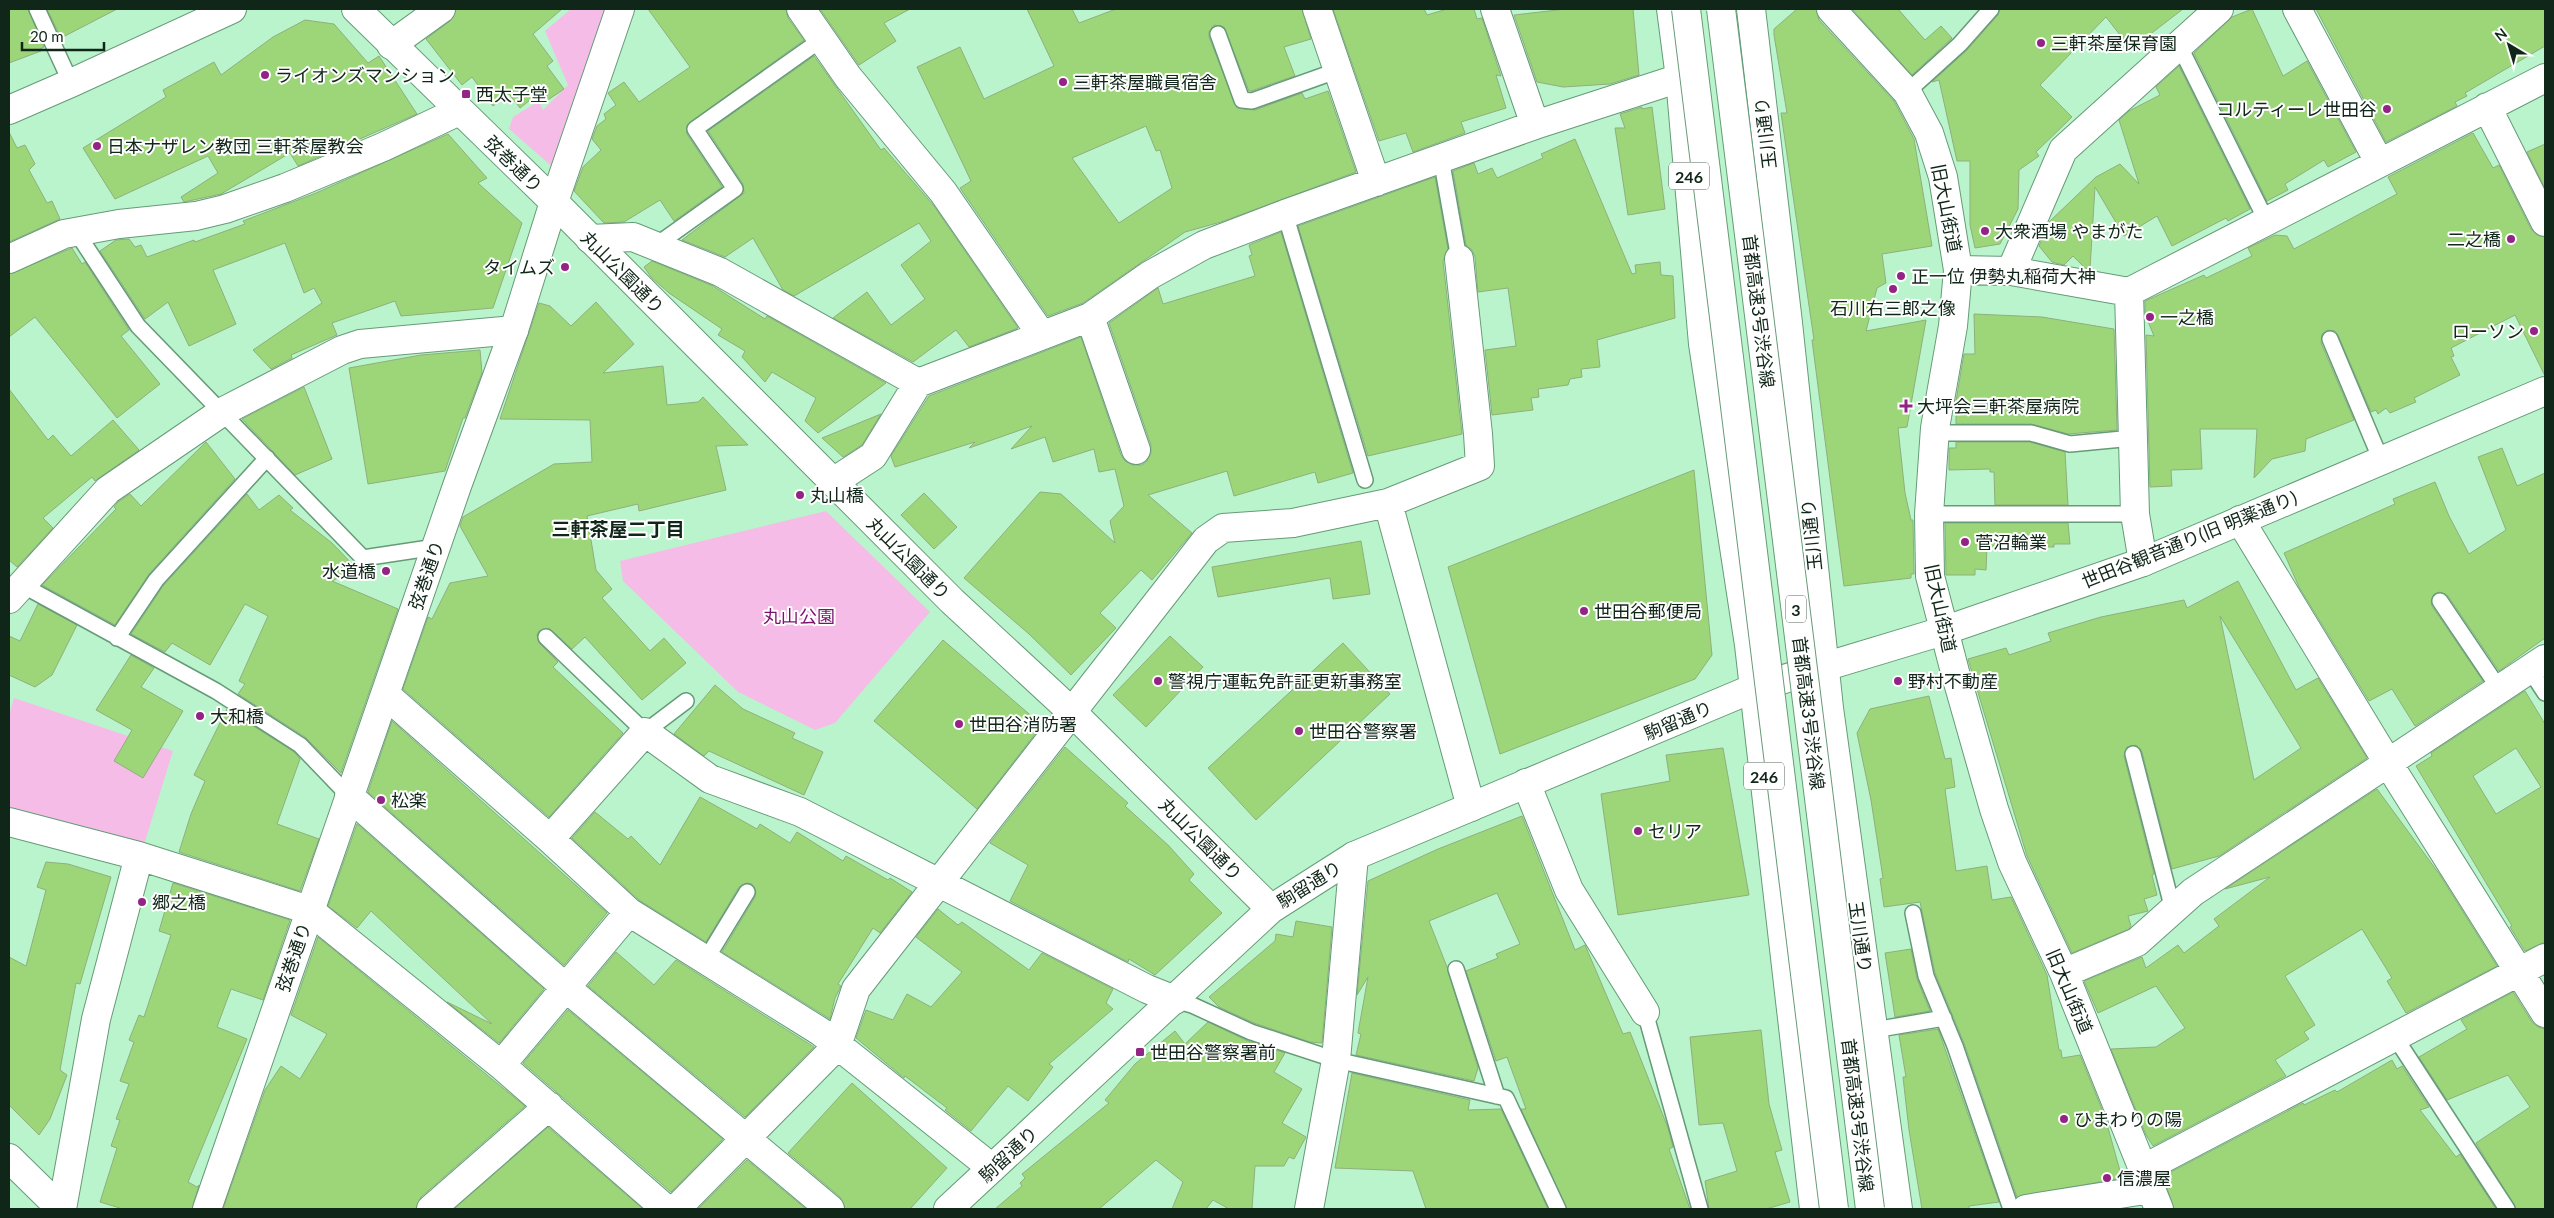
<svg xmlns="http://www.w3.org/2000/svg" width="2554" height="1218" font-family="Lato,'Noto Sans JP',sans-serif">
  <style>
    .green { fill: #f5bce8 }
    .building { fill: #9dd678; stroke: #8faf7c; fill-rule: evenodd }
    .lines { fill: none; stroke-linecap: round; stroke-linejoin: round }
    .lane-casing { stroke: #659b77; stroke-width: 18 }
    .street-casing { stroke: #659b77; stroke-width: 30 }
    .secondary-casing { stroke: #659b77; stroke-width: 30 }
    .primary-casing { stroke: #659b77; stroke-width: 30 }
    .highway-casing { stroke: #659b77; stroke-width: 30 }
    .lane { stroke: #fff; stroke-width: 15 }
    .street { stroke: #fff; stroke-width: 28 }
    .secondary { stroke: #fff; stroke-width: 28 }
    .primary { stroke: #fff; stroke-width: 28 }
    .highway { stroke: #fff; stroke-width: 28 }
    .highway-bridge-casing { stroke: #659b77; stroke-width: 30; stroke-linecap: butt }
    .highway-bridge { stroke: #fff; stroke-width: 28 }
    .poi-dot { fill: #932384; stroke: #fff; stroke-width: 2 }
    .labels { text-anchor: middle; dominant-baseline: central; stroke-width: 4; stroke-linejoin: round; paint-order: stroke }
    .shield { fill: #fff; stroke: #58675d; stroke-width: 1 }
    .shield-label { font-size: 16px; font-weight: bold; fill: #102618 }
    .poi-label { font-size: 18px; fill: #102618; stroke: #fff; text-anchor: start }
    .street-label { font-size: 18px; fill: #102618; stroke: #fff }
    .park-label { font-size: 18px; fill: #7b126e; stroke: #fff }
    .neighbourhood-label { font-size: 19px; font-weight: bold; fill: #102618; stroke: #fff }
  </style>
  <rect width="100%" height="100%" fill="#baf4cc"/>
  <path class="green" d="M571,9H612L556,170L509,129L513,117L539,101L543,110L568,85L545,31Z
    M826,511L930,612L835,723L815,730L738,692L623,581L620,561Z
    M14,698L173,751L143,848L9,809V715Z"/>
  <path class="building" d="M9,9H28L44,47L40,49L41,51L9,63Z
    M47,9H117L61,38Z
    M456,9H562L533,34L553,61L547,66L564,89L545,102L539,93L520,108L509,94L493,106L472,77L462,85L426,39L450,21Z
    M648,9H786L788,18L804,40L687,125V134L722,187L674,221L660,200L624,222L604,223L574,191L583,167L601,150L592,139L597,126L606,119L604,114L616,105L608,93L624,82L639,102L690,67Z
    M820,9H910L884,23L896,41L859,65Z
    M1027,9H1072L1079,23L1116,9H1302L1311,39L1284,47L1295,76L1251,91H1249L1224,27L1214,25L1209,32V37L1237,108L1255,110L1302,93L1305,99L1328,91L1356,172L1221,222L1185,232L1083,303L1048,316L960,188L971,181L917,67L960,47L984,99L1054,66ZM1146,126L1156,151L1160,150L1172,188L1119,223L1072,158Z
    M1333,9H1424L1427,15L1447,9H1474L1477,19L1482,18L1501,76L1496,75L1506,108L1461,122L1465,133L1413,152L1406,133L1379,141Z
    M1566,9H1633L1639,75L1610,84L1563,87L1537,82L1514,15Z
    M1797,9H1816L1819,20L1894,101L1914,139L1932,246L1882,254L1886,283L1877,288L1866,331L1926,320L1907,427L1898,428L1905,493L1911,520H1913L1914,574H1911V578L1844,586L1812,340H1814L1781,113H1787L1774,35V29Z
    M1852,9H1898L1925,40L1941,26L1952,38L1912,75Z
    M2000,9H2183L2131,49L2106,17L2040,85L2072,117L2036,152L2039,156L2019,170L2018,209L2000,244L1975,248L1970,225V161H1957L1939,80L1932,82L1967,50L1998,15Z
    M2252,9L2283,76L2307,61L2356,152L2328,167L2324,160L2285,184L2288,190L2267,201L2194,53L2232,17Z
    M2316,9H2545V46L2465,93L2467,96L2455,102L2457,106L2386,142Z
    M305,20L334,24L368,63L379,56L417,114L298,166L290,153L221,194L184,202L181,197L218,173L208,156L115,199L83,148L166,97L163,90L214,62L221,75L273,37Z
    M814,56L881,150L884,148L934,206L1018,328L969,347L956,330L913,362L833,318L867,292L891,325L925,299L901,265L931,241L919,223L794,296L783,290L753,238L725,257L682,240L744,193L743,184L708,131Z
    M2179,66L2250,209L2228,221L2226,218L2172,246L2157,216L2124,236L2095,187L2090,269L2085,268L2073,256L2064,265L2052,262L2039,246L2049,222L2096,177L2120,164L2139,184L2119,120L2129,111L2160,95L2156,87Z
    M1642,107V109L1652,107L1665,209L1628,215L1615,128H1625L1620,114Z
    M9,132L17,148L25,145L35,164L29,170L47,203L52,201L60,219L9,242Z
    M2473,133L2493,168L2499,165L2531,229L2537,235L2545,237V376L2515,315L2451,348L2454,356L2451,357L2460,375L2414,398L2416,402L2390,413L2386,408L2378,414L2376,410L2371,412L2338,335L2335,331L2327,330L2322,334L2321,343L2354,420L2306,439L2305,451L2272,459L2254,478L2257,429H2200L2202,469L2171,470L2172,486L2150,487L2146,335L2154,336L2145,314V301L2204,275L2206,278L2252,256L2248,248L2275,235L2287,236L2294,249L2397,194L2388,177Z
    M448,134L487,178L478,183L522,223L493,308L401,316L395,301L332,323L337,335L291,355L292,358L271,369L253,350L322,303L314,288L304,293L285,243L213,270L236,324L189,346L168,302L145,319L100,251L116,240L129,239L135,247L141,245L147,257L194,240L195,242L245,224L243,221L316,193Z
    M1575,139L1632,274L1636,273L1635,265L1660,262L1661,275L1673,276L1675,318L1597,340L1600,367L1581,369L1582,377L1570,379L1568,385L1538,389L1539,397L1531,398L1533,410L1492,415L1485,350L1516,346L1508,288L1478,292L1475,257L1472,250L1466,245L1453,171L1474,163L1478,174L1492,168L1497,178L1543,158L1541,154Z
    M2545,144V188L2527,152Z
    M1435,177L1448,249L1443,261L1462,434L1368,456L1298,226Z
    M1281,232L1353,473L1318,483L1315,472L1234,496L1227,471L1148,495L1192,533L1152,580L1141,570L1100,613L1116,628L1071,675L1029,634L964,578L1040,492L1061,494L1115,543L1110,521L1124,506L1115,469L1099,472L1094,449L1053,462L1045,437L1011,449L1032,426L969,448L975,442L895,467L891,456L929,396L1081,337L1121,455L1125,461L1133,465H1142L1147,461L1151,453V445L1109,323L1158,288L1163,304L1255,276L1249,256L1252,255L1249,245Z
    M72,248L82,264L85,262L129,330L121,336L160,384L117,418L35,317L9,337V274Z
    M652,261L713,286L765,319L767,316L886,383L818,433L805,421L816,398L772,372L765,382L742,357L745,351L718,335L722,329L669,293L651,277L644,267Z
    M596,302L634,344L603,373L663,366L667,405L698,402L703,397L748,445L716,446L726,490L639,511L638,504L587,516L596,570L612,589L602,598L650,651L664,638L686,663L642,700L585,637L572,649L549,628L539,631L537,635L539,643L558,662L553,667L623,733L549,817L403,689L428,617L432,619L450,583L488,576L460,526L463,517L554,464L592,462L590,420L500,419L539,303L550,306L571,326Z
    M1974,314L2042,317L2114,329L2117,430L2068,434L2031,424H1956V401L1964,354H1975Z
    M480,350L482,373L465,418H463L445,471L368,484L349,368L421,355Z
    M304,387L332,459L295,475L242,419Z
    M9,389L48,440L53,435L71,456L113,420L139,450L95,481L92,477L43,518L53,528L17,567L9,560Z
    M881,414L862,445L843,457L822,438Z
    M206,442L235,479L149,574L115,625L42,585L116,509L114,507L118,502L130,494L141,506Z
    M1956,442H2030L2065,452L2068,505H1995L1994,472H1990V469L1949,470V448H1956Z
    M2502,448L2517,486L2545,473V638L2499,671L2448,596L2440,592L2434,594L2431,601L2432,606L2483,681L2415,726L2392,689L2369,701L2299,587L2284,553L2395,504L2393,499L2435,482L2449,516L2469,554L2506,530L2478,457Z
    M1694,470L1712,655L1695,679L1500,754L1448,567Z
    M924,493L957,527L934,549L901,515Z
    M247,494L259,510L279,495L293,508L290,510L332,543L357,569L332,581L398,609L341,773L305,737L238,694L245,684L239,681L268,616L245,604L210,665L172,643L165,652L131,634L163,586Z
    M1945,523H2068L2070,544H2054V547L1987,546L1986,570L1975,569V575H1946Z
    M1361,541L1370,594L1333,599L1330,578L1218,597L1212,567Z
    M2238,581L2296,690L2318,678L2367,758L2219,856L2172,869L2142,752L2136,745L2127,747L2124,756L2154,874L2152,875L2157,895L2144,899L2148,911L2128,916L2131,926L2129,929L2072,953L2027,856L1968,659L2006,648L2009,655L2051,641L2048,633L2101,617L2184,600L2187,608ZM2220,616L2301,748L2254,780Z
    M38,604L77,625L52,675L35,687L9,675V636L20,641Z
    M1170,636L1203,667L1146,727L1113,695Z
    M943,640L1042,725L977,809L874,721Z
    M1343,643L1390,694L1256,820L1208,768Z
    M131,655L154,668L141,687L183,711L143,778L114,761L132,730L96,710Z
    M715,685L743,709L795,733L792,738L823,752L804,795L709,751L704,756L674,734Z
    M2525,691L2545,724V942L2525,951L2510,927L2512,926L2416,766L2432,756L2431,753ZM2516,748L2541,787L2496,814L2473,776Z
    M1929,696L1945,759L1951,758L1955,787L1945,789L1956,871L1987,866L1992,900L2011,897L2047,975L2059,1050H2061L2062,1058L2080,1055L2105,1117L2122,1178L2017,1197L1964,1043L1935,973L1920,902L1884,907L1880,879L1883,878L1871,800L1857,733L1870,709Z
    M227,709L294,752L300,759L277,824L319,839L300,891L179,852L191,814L205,781L194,775Z
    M392,721L607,913L564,965L368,792Z
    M1065,747L1128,803L1125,806L1169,846L1194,874L1189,880L1222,913L1155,975L1129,959L1128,962L1010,901L1028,865L990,843Z
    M1723,748L1749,895L1618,915L1601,794L1670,781L1666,755Z
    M2377,789L2440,875L2497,966L2406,1013L2387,981L2392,978L2362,929L2285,976L2315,1025L2304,1032L2309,1039L2275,1060L2286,1076L2153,1146L2146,1135L2111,1049L2156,1047L2185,1028L2156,986L2098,1013L2084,981L2142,957L2146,968L2178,945L2184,953L2219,926L2214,919L2270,877L2225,889Z
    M700,797L757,829L760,824L790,843L797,832L843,861L846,856L888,880L890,878L912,892L880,933L873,928L838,984L841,986L835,998L830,1019L722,952L755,897L756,892L752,884L747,883L739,887L706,942L639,900L572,838L595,812L628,839L631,836L660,865Z
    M1522,816L1575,950L1585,945L1623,1034L1630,1032L1668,1128L1673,1147L1669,1149L1690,1209H1567L1521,1109H1526L1507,1057L1496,1061L1466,971L1498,958L1496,954L1520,944L1497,893L1429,921L1447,967L1478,1068L1474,1081L1356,1055L1361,1034L1358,1033L1368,977L1357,995L1368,881L1438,849Z
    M357,824L544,989L499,1043L447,1002L492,1024L371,911L357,928L328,906Z
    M46,862L68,864L111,877L80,984L76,983L60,1070L67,1075L50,1119L39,1135L9,1105V957L26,966L46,890L37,887Z
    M173,883L290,920L263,1000L231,989L217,1027L247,1039L188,1182L197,1187L199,1185L192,1209H123L100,1202L117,1148L111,1146L120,1120L116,1119L129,1084L120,1081L134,1042L129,1040L139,1015L144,1017L171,935L159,931Z
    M938,909L958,925L962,922L1029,970L1042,953L1113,989L1106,1003L1113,1009L1049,1064L1053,1067L1028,1101L1008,1086L971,1131L945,1110L947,1108L905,1076L904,1078L856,1038L866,1010L893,1020L907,994L931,1007L962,972L916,937Z
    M1296,921L1332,927L1322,1043L1310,1042L1254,1023L1219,1007L1209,997L1275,941L1276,934L1293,937Z
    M318,937L525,1106L421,1197L416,1209H223L265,1090L281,1066L300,1079L327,1034L291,1015Z
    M1911,949L1917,979L1930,1011L1895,1017L1885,953Z
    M616,952L654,985L676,960L814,1047L745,1117L588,986Z
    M2513,992L2532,1022L2538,1027L2545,1029V1209H2516L2476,1143L2530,1107L2508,1075L2447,1100L2419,1057L2467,1029L2461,1020Z
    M568,1010L723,1139L671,1192L523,1063Z
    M1208,1022L1248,1041L1285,1053L1274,1072L1302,1089L1282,1123L1306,1137L1294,1159L1289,1157L1284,1166H1255L1252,1209H1229L1213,1200L1206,1209H1172L1183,1182L1156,1160L1099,1209H995L1022,1186L1020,1183L1025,1178L1022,1174L1109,1103L1105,1100L1135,1064L1175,1031L1185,1044Z
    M1938,1029L1999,1202L1969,1206V1209H1922L1909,1130L1903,1077H1906L1899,1035Z
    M1761,1030L1769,1104L1782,1150L1775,1152L1790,1202L1766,1209H1709L1705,1181L1737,1171L1723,1123L1699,1125L1690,1037Z
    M2392,1060L2397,1069L2402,1066L2429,1107L2420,1110L2456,1157L2460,1154L2496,1209H2174L2163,1176L2303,1103L2304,1105L2335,1090L2337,1092Z
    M1352,1073L1470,1100L1468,1110L1501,1109L1548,1209H1426L1413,1171L1335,1168Z
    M852,1083L947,1168L910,1209H845L840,1197L788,1153Z
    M548,1127L643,1209H454Z
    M747,1160L806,1209H698Z"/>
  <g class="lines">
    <defs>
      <path id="lane" d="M37,9L71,83
        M1218,34L1242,100L1252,101L1336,71
        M2179,45L2266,220
        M1907,92L1960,44L1991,9
        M1441,158L1459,259
        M1285,214L1365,480
        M77,233L138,326L363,558L436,547
        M655,246L735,189L695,129L822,39
        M2330,339L2381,460
        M1934,433H2031L2070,444L2133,438
        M1929,514H2135
        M24,586L216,691L300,745L349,796
        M2440,601L2500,690
        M546,637L645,732L686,701
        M117,638L156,580L267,458
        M2530,670L2545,693
        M2133,754L2173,910
        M1913,913L1926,976L1955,1046L2011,1209
        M705,961L747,892
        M1456,969L1497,1096
        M1175,1000L1192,1005L1251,1032L1336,1060L1506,1098L1558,1209
        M1645,1012L1700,1209
        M1874,1030L1944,1018
        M2395,1037L2507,1209"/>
      <path id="street" d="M801,9L848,77L943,192L1041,334
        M1317,9L1376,182
        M1495,9L1535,125
        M1831,9L1907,92L1929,133L1943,177L1958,270L1953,326L1935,428L1929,514L1930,576L1955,672L1994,809L2012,862L2064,973L2159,1209
        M2297,9L2379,162
        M391,45L441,9
        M2487,107L2545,222
        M554,202L620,9
        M590,239L633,237L720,272L918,383
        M9,259L64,234L119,224L196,216L225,209L285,188L383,147L459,111
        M1958,270L2011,271L2129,292L2545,78
        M2011,271L2063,150L2219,9
        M2129,292L2135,514L2143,562
        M1090,317L1136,450
        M833,482L873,456L918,383L1090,317L1150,275L1204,245L1285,214L1535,125L1680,78
        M1388,503L1471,807
        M2240,520L2388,763L2545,1013
        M9,599L108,490L222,412L342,350L360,344L514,330
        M386,695L550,839L629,912L821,1032L992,1168
        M1526,783L1569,890L1645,1012
        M349,796L565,987L830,1209
        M9,822L139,856L309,910L501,1065L666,1209
        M550,839L645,732L710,779L800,812L1147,989L1175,1000
        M2064,973L2137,942L2193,892L2545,659
        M501,1065L629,912
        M2143,1169L2545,958
        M62,1209L96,1019L139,856
        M431,1209L549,1106
        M676,1209L837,1046L856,989L1206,540L1223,528L1293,523L1388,503L1480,466L1478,434L1459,259
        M1309,1209L1336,1060L1354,856
        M2026,1209L2151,1189"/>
      <path id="secondary" d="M356,9L554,202L952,601L1073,713L1271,909
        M9,1158L61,1209
        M207,1209L457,486L514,330L554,202
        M948,1209L1271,909L1354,856L1754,688L1943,631L2143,562L2545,391"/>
      <path id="primary" d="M9,110L71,83L232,9"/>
      <path id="highway" d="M1671,9L1680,78L1703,344L1749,645L1814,1209
        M1751,9L1788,323L1829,708L1898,1209"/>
    </defs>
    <use href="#lane" class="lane-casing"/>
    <use href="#street" class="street-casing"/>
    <use href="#secondary" class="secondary-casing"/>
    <use href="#primary" class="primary-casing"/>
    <use href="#highway" class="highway-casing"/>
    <use href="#lane" class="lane"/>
    <use href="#street" class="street"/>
    <use href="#secondary" class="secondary"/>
    <use href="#primary" class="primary"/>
    <use href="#highway" class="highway"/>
    <defs>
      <path id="highway-bridge" d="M1686,9L1834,1209
        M1721,9L1870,1209"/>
    </defs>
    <use href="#highway-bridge" class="highway-bridge-casing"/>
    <use href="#highway-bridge" class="highway-bridge"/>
  </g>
  <g class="poi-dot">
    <circle cx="2041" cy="43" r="5"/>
    <circle cx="265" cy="75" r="5"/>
    <circle cx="1063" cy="82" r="5"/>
    <rect x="461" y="89" width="10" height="10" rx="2.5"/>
    <circle cx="2387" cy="109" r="5"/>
    <circle cx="97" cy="146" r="5"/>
    <circle cx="1985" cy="231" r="5"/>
    <circle cx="2511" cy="239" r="5"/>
    <circle cx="565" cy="267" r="5"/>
    <circle cx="1901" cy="276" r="5"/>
    <circle cx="1893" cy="289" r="5"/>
    <circle cx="2150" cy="317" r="5"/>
    <circle cx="2534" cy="331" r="5"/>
    <path d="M1903.5 398.5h5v5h5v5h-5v5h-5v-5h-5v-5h5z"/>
    <circle cx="800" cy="495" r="5"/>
    <circle cx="1965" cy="542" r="5"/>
    <circle cx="386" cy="571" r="5"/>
    <circle cx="1584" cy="611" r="5"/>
    <circle cx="1158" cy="681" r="5"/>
    <circle cx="1898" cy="681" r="5"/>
    <circle cx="200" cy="716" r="5"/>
    <circle cx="959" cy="724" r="5"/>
    <circle cx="1299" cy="731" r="5"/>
    <circle cx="381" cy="800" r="5"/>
    <circle cx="1638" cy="831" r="5"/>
    <circle cx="142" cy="902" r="5"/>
    <rect x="1135" y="1047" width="10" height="10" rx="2.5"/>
    <circle cx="2064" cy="1119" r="5"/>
    <circle cx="2107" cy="1178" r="5"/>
  </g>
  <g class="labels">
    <g class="shield">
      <rect x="1669" y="162.5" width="40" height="27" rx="4"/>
      <rect x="1786" y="595.5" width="20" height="27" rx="4"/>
      <rect x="1744" y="762.5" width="40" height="27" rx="4"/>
    </g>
    <g class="shield-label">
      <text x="1689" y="176">246</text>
      <text x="1796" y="609">3</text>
      <text x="1764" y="776">246</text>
    </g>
    <g class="poi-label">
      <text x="2051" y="43">三軒茶屋保育園</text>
      <text x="275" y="75">ライオンズマンション</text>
      <text x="1073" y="82">三軒茶屋職員宿舎</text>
      <text x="476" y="94">西太子堂</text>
      <text x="2377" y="109" text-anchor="end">コルティーレ世田谷</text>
      <text x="107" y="146">日本ナザレン教団 三軒茶屋教会</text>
      <text x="1995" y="231">大衆酒場 やまがた</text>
      <text x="2501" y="239" text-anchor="end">二之橋</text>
      <text x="555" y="267" text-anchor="end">タイムズ</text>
      <text x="1911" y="276">正一位 伊勢丸稲荷大神</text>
      <text x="1893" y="308" text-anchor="middle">石川右三郎之像</text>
      <text x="2160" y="317">一之橋</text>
      <text x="2524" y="331" text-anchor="end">ローソン</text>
      <text x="1917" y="406">大坪会三軒茶屋病院</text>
      <text x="810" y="495">丸山橋</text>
      <text x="1975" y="542">菅沼輪業</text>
      <text x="376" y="571" text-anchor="end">水道橋</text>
      <text x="1594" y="611">世田谷郵便局</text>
      <text x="1168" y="681">警視庁運転免許証更新事務室</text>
      <text x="1908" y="681">野村不動産</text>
      <text x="210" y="716">大和橋</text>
      <text x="969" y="724">世田谷消防署</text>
      <text x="1309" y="731">世田谷警察署</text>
      <text x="391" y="800">松楽</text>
      <text x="1648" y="831">セリア</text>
      <text x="152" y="902">郷之橋</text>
      <text x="1150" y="1052">世田谷警察署前</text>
      <text x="2074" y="1119">ひまわりの陽</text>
      <text x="2117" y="1178">信濃屋</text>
    </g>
    <g class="street-label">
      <text transform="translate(1765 133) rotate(-97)">玉川通り</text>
      <text transform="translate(514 164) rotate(44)">弦巻通り</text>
      <text transform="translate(1947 208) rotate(79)">旧大山街道</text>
      <text transform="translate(623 272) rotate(45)">丸山公園通り</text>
      <text transform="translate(1759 311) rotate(83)">首都高速3号渋谷線</text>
      <text transform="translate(1811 535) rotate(-96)">玉川通り</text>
      <text transform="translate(2189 539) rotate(-22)">世田谷観音通り(旧 明薬通り)</text>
      <text transform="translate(909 558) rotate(45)">丸山公園通り</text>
      <text transform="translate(426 575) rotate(-71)">弦巻通り</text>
      <text transform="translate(1941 608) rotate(78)">旧大山街道</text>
      <text transform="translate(1809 713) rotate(83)">首都高速3号渋谷線</text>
      <text transform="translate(1678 720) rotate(-23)">駒留通り</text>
      <text transform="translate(1201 839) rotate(45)">丸山公園通り</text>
      <text transform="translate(1309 884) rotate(-32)">駒留通り</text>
      <text transform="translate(1861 937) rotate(82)">玉川通り</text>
      <text transform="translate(293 957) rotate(-71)">弦巻通り</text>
      <text transform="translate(2070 991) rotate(67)">旧大山街道</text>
      <text transform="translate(1858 1115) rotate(83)">首都高速3号渋谷線</text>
      <text transform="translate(1008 1154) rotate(-43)">駒留通り</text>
    </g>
    <g class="park-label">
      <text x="799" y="616">丸山公園</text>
    </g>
    <g class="neighbourhood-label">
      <text x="618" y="528">三軒茶屋二丁目</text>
    </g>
  </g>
  <rect width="2554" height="1218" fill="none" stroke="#102618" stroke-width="20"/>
  <g transform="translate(2509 45) rotate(322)" stroke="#ffffff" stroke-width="4" paint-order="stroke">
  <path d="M0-4L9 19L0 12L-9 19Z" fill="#102618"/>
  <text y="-8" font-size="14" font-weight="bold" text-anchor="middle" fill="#102618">N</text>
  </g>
  <path d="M22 42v8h82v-8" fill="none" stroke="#102618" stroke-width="2.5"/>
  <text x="30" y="42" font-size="15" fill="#102618" stroke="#ffffff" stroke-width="4" paint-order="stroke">20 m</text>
</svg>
